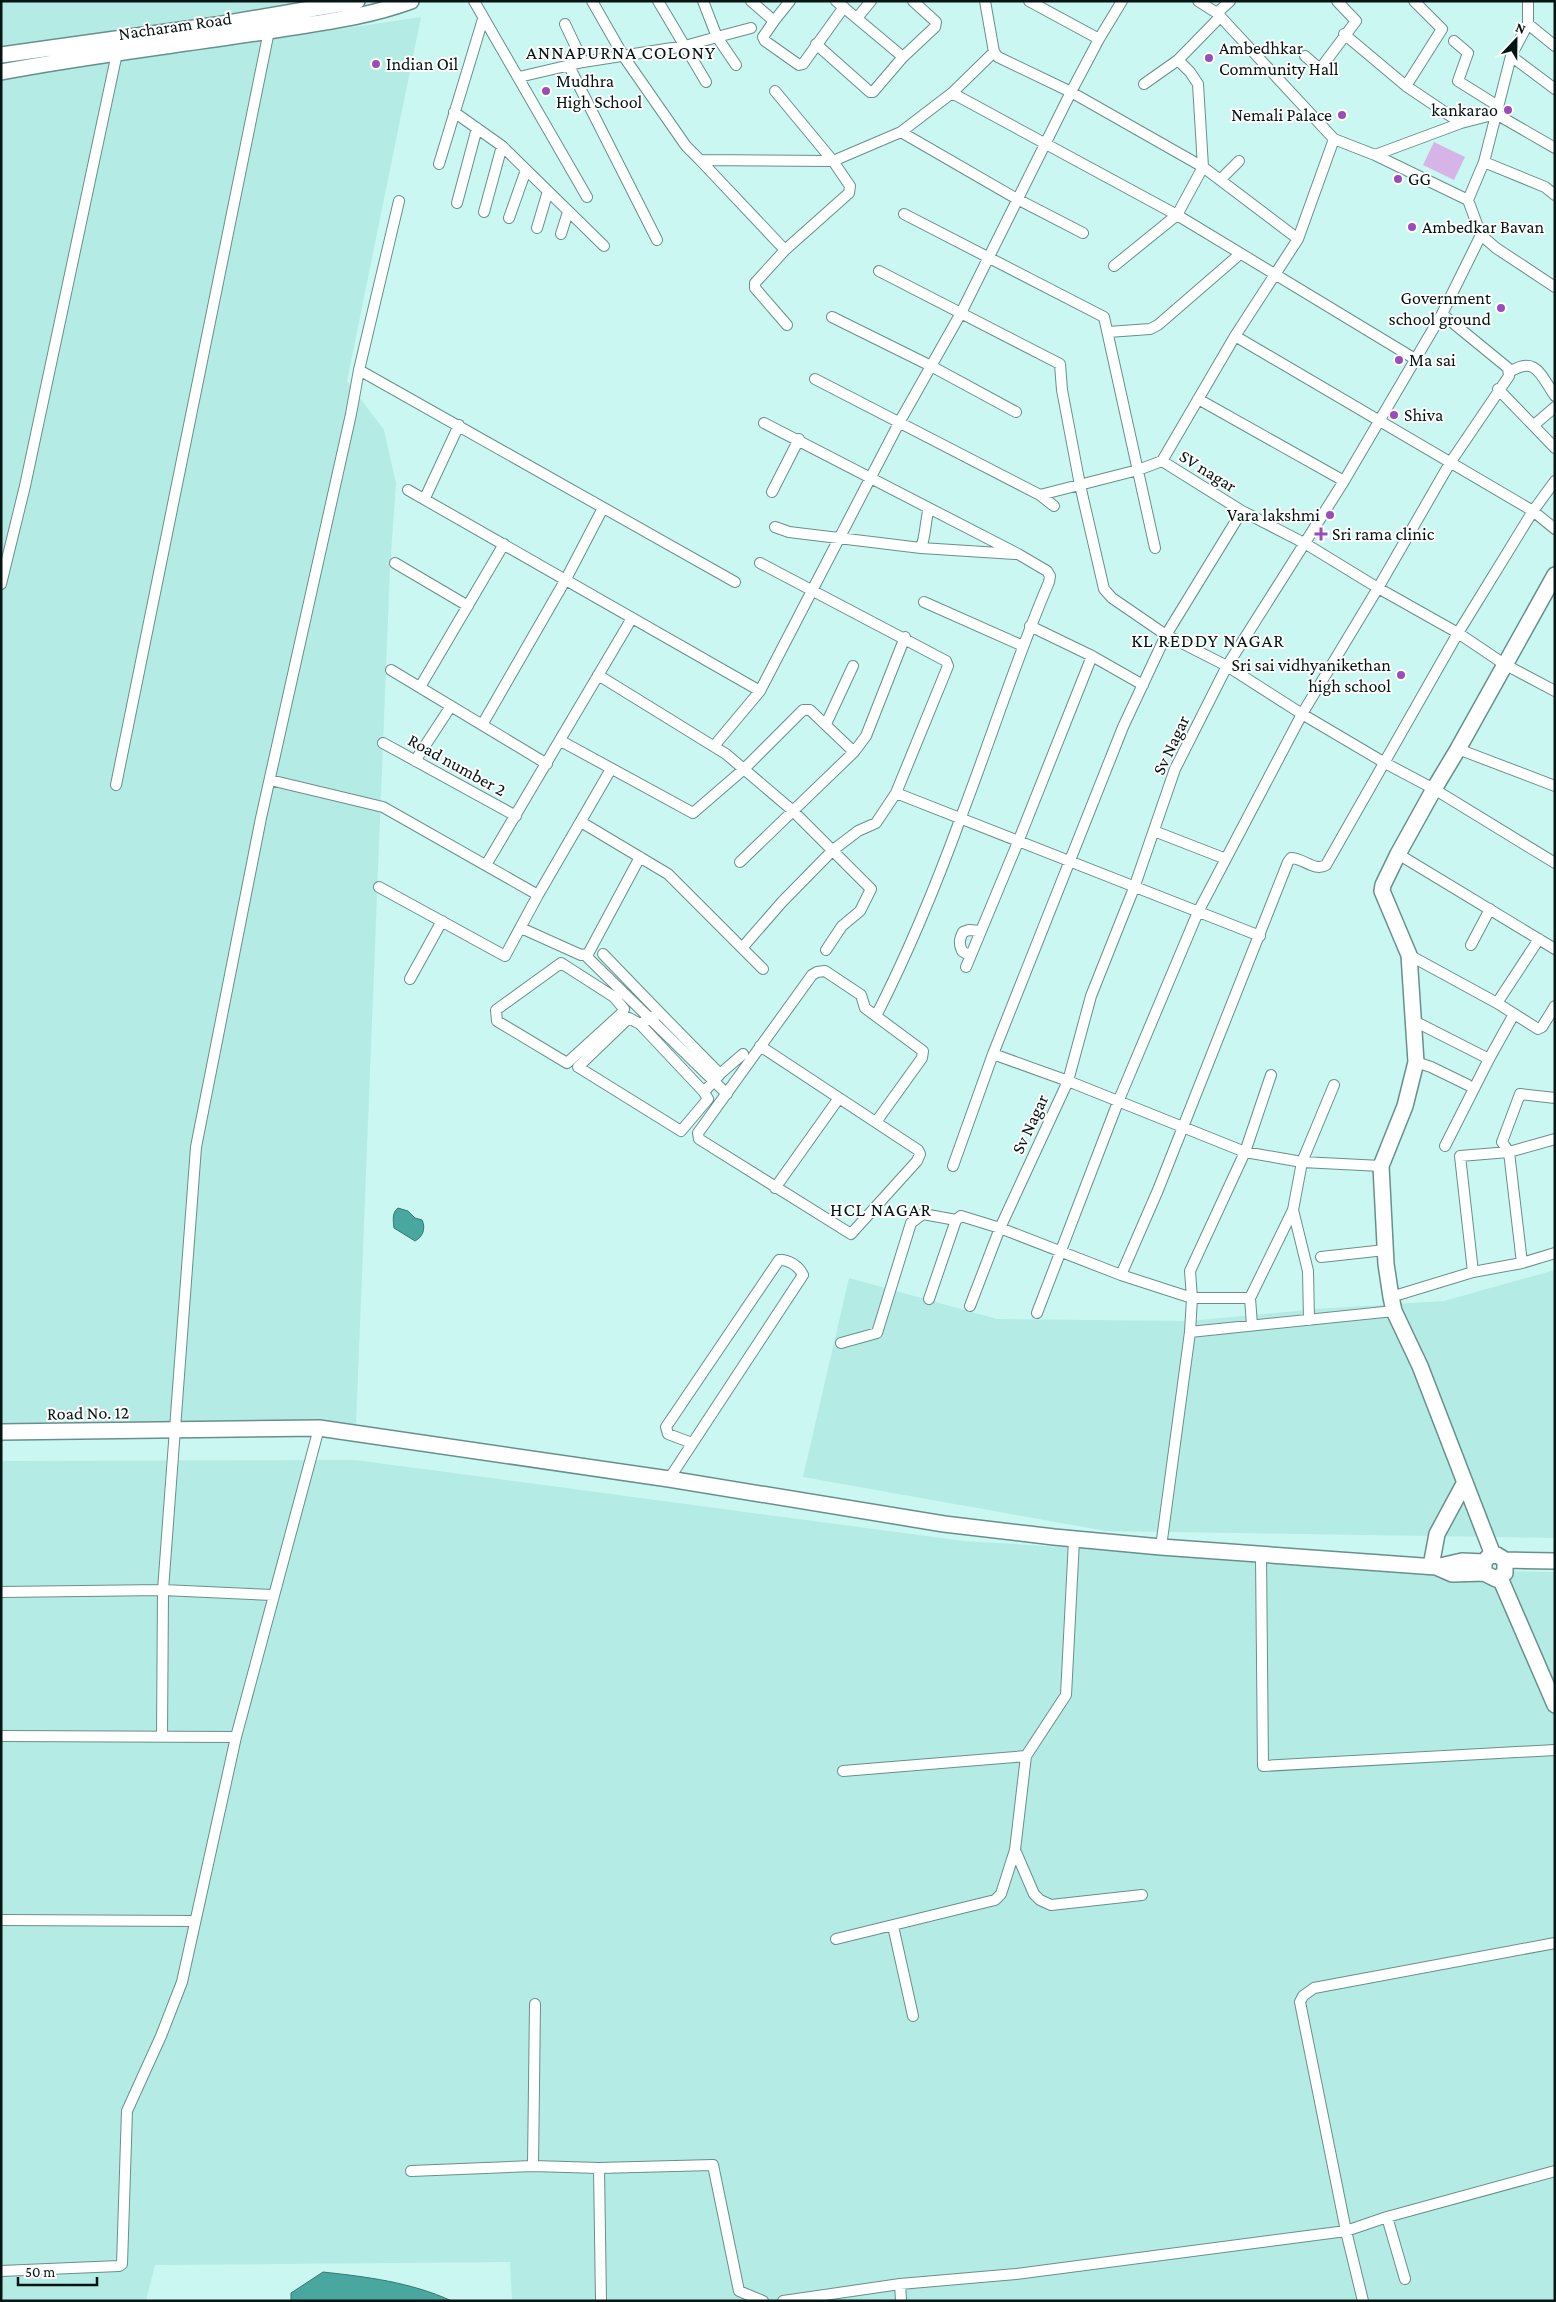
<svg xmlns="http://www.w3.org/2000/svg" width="1556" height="2302" font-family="'Crimson Pro',serif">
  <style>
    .built { fill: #b4ebe5 }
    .green { fill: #d7b4e8 }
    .water { fill: #49a79f; stroke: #357b75 }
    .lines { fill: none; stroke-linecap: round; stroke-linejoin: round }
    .street-casing { stroke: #67908c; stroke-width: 12 }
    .secondary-casing { stroke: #67908c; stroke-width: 18 }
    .street { stroke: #fff; stroke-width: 10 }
    .secondary { stroke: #fff; stroke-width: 15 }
    .poi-dot { fill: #9a4cbd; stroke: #fff; stroke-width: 2 }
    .labels { text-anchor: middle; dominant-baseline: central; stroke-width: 4; stroke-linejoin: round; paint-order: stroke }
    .street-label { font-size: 18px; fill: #051514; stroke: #fff }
    .poi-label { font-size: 18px; fill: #051514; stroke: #fff; text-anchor: start }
    .neighbourhood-label { font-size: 19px; letter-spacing: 1px; fill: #051514; stroke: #fff }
  </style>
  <rect width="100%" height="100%" fill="#caf7f2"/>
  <path class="built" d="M1,1H326L1,47Z
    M421,17L347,381L384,430L396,483L390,567L356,1425L1,1428V79Z
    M1555,1270V1538L1106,1531L803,1477L849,1278L997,1319L1190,1321L1316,1309L1444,1301Z
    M355,1460L964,1541L1431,1570L1555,1572V2301H512L510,2262L155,2265L146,2301H1V1461Z"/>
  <path class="green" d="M1434,142L1465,157L1454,180L1423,165Z"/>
  <path class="water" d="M398,1208L408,1211L415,1218L422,1220C426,1228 423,1237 415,1241L394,1228C393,1221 392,1212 398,1208Z
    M323,2272C368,2277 410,2282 452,2301H291V2293Z"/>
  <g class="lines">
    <defs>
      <path id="street" d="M474,1L587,197
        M592,1L624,57L686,146L700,160L833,161L901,132L952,93L994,52
        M658,1L706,82
        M703,1L717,37L751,28
        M751,1L774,21L763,37L765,41L799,65L803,64L844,7
        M836,1L903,57L935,27L936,22L913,1
        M985,1L994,52L998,57L1071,92L1203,167L1298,239
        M1029,1L1099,39
        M1198,1L1217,13L1334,139L1375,155L1468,200L1481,235L1496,248L1555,287
        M1217,13L1230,1
        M857,18L871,1
        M774,21L790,1
        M565,24L583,62
        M1528,24L1555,46
        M1344,34L1406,86L1461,123
        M1454,41L1468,53L1458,81L1498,106
        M816,44L870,92H873L903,57
        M1305,56L1320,69L1356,21L1337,1
        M1511,56L1555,89
        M569,66L657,240
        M519,77L583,62L685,46L717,37L736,65
        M1144,84L1178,60L1220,17
        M1406,86L1442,29L1414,1
        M775,91L833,161L850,186L849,193L785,250L755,283V288L787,325
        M952,93L1177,215L1415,359
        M454,112L502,146L604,246
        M901,132L1017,199L1083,233
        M1334,139L1298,239L1235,336L1162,461L1242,511L1306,544L1378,588L1458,633L1504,664L1555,691
        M1375,155L1461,123L1496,114L1555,148
        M700,160L785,250
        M1484,162L1545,187L1555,195
        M439,164L483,19
        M1220,180L1239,161
        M1468,200L1484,162L1511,56L1528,24V1
        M457,203L477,128
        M484,212L502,146
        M904,214L1104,317L1155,548
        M509,218L526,170
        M537,228L548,191
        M561,234L568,212
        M1114,266L1177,215L1203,167L1198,84L1190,72L1178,60
        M879,271L1060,364L1062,390L1080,485L1104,589L1112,598L1166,635L1227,666L1302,714L1385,763L1434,789L1555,863
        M832,317L931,366L1016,412
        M1108,332L1150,329L1158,325L1240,254
        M1235,336L1533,511L1555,529
        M359,370L735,582
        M1510,372C1536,355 1541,376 1555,396
        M815,379L1040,495L1054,506
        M1498,389L1555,448
        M1198,399L1344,481
        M764,423L1018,554L1047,571L1050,576L1049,582C1016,659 991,739 961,817C937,883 908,953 876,1016
        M1534,425L1555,407
        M408,490L760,691
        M772,492L799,439
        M1040,495L1138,470L1162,461
        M425,498L459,425
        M775,527L789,532L921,548L1015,554
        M921,548C926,534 925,522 929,508
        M395,563L468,606
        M1,584L25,486L117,53
        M924,602L1023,646
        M1030,626L1092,656L1143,685
        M391,670L547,764
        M598,675L726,754L792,810L871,889L860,911L842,926L826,950
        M420,687L504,544
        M826,724L853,666
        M482,725L566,579L603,508
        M561,741L693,813L744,769L803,710H810L854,752
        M383,743L516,816
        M714,746L760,691L900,421L961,313L1071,92L1099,39L1122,1
        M1458,749L1555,786
        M415,761L451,706
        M270,780L383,807L538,895
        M116,785L270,26
        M896,793L1260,936
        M581,822L668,874L763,969
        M1154,831L1226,859
        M1398,854L1555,949
        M740,862L854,752L866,736L905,637
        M486,865L632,618
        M379,887L505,956L538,895L611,769
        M521,928L581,955L588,954L640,857
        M1471,945L1490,909
        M742,948L782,902L833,850L858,831L876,823L896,793L948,666L946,661L760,563
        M603,954L660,1013
        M585,955L727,1094
        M1409,955L1497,1003L1538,1029L1542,1027L1555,1006
        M970,956L962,951C959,944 959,940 963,932L969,930L981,931
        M966,967L1018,842L1092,656
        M410,979L442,921
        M614,997L624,1009L623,1012L567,1063L497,1021L496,1010L561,963L614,997L622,992
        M1497,1003L1539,939
        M1414,1021L1489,1059L1445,1146
        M640,1024L629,1018L578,1067L681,1131L708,1099L704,1092
        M760,1046L918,1150L920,1154L917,1161L851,1234L699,1139L698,1133L812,975L817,972L825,971L861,995L865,1008L923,1051L922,1058L876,1122
        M993,1054L1068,1081L1245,1152L1302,1162L1381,1166
        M1489,1059L1514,1014
        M1416,1062L1431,1067L1468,1085
        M721,1073L704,1092L640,1024L660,1013L717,1071L721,1073L743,1054
        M953,1166L993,1054L1123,727L1166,635L1242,511
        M775,1188L839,1098
        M1293,1210L1308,1271L1309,1320
        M1321,1257L1385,1250
        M1522,1263L1509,1152L1502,1142L1520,1094L1555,1098
        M1473,1272L1460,1156L1509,1152L1555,1139
        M1121,1275L1158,1190L1288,862L1291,858C1303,858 1315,872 1326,865L1458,633L1533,511L1555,481
        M1391,1297L1473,1272L1522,1263L1555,1253
        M1250,1298L1252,1325
        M929,1299L956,1220L961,1216L1000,1228L1121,1275L1192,1298H1250L1293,1210L1302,1162L1334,1085
        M970,1306L1000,1228L1068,1081L1091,996L1134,888L1175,769L1227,666L1344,481L1442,314L1481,235
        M1037,1313L1118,1102L1198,912L1302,714L1378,588L1450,463L1509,376L1508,368L1442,314
        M1190,1332L1192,1298L1190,1271L1245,1152L1271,1075
        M841,1343L877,1333L911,1223L923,1214L956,1220
        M669,1479L803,1275C799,1266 788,1259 779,1260L666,1427L668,1434L692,1443
        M1161,1547L1190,1332L1394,1311
        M1261,1555L1263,1766L1555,1750
        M1,1592L163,1590L273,1595
        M1,1736L236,1737
        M162,1736L163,1590L196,1147L261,818L351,414L359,370L399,201
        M843,1771L1026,1756
        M1015,1850L1034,1894L1040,1900L1051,1905L1142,1895
        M1,1920L195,1921
        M893,1926L913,2016
        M836,1939L995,1900L1001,1894L1015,1850L1026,1756L1066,1695L1074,1540
        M533,2166L535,2004
        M599,2168L601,2301
        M411,2171L533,2166L599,2168L713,2165L739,2291L763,2301
        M1387,2217L1405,2279
        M1,2271L119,2266L122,2264L127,2111L161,2036L182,1982L236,1737L319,1428
        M900,2284L901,2301
        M783,2301L900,2284L1016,2274L1346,2231L1387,2217L1555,2171
        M1363,2301L1346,2231L1300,2002L1303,1996L1314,1988L1555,1943"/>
      <path id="secondary" d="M1,55L216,25L357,1
        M1,72C90,55 180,45 269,31C317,23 365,18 411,1
        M1,1432L319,1428L669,1479L944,1524L1054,1537L1161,1547L1436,1567L1462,1561L1484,1562
        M1493,1555L1420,1366L1394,1311L1391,1297L1386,1264L1381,1166L1405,1106L1416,1062L1409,955L1382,891L1383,885L1398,854L1434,789L1458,749L1555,575
        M1505,1560L1555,1561
        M1431,1566L1437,1534L1465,1482
        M1436,1567L1452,1574L1484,1573L1496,1579L1505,1573V1560L1497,1555L1489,1556L1484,1562V1573
        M1500,1578L1555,1705"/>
    </defs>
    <use href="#street" class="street-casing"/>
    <use href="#secondary" class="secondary-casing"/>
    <use href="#street" class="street"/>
    <use href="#secondary" class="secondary"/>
  </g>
  <g class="poi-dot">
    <circle cx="1209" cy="58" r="5"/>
    <circle cx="376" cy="64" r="5"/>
    <circle cx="546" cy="91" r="5"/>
    <circle cx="1508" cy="110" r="5"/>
    <circle cx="1342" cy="115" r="5"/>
    <circle cx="1398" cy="179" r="5"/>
    <circle cx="1412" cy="227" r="5"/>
    <circle cx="1501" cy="308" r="5"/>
    <circle cx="1399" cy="360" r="5"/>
    <circle cx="1394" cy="415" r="5"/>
    <circle cx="1330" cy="515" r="5"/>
    <path d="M1318.5 526.5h5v5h5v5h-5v5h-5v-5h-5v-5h5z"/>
    <circle cx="1401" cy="675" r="5"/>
  </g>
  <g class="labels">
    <g class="street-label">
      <text transform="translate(175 26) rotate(-8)">Nacharam Road</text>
      <text transform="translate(1208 471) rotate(32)">SV nagar</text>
      <text transform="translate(1171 745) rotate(-65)">Sv Nagar</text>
      <text transform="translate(457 765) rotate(29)">Road number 2</text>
      <text transform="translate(1030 1124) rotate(-65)">Sv Nagar</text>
      <text transform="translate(88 1413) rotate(-1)">Road No. 12</text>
    </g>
    <g class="poi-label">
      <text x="1219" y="48">Ambedhkar<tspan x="1219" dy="21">Community Hall</tspan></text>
      <text x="386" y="64">Indian Oil</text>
      <text x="556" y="81">Mudhra<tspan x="556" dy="21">High School</tspan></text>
      <text x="1498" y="110" text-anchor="end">kankarao</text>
      <text x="1332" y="115" text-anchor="end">Nemali Palace</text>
      <text x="1408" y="179">GG</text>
      <text x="1422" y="227">Ambedkar Bavan</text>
      <text x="1491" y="298" text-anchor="end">Government<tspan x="1491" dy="21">school ground</tspan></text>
      <text x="1409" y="360">Ma sai</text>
      <text x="1404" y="415">Shiva</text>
      <text x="1320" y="515" text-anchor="end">Vara lakshmi</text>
      <text x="1332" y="534">Sri rama clinic</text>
      <text x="1391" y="665" text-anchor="end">Sri sai vidhyanikethan<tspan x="1391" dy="21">high school</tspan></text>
    </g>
    <g class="neighbourhood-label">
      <text x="621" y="52">ANNAPURNA COLONY</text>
      <text x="1208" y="640">KL REDDY NAGAR</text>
      <text x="881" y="1209">HCL NAGAR</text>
    </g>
  </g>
  <rect width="1556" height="2302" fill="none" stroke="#051514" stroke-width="5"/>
  <g transform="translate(1516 40) rotate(22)" stroke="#ffffff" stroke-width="4" paint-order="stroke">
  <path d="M0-4L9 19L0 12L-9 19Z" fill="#051514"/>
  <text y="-8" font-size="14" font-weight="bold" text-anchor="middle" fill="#051514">N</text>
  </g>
  <path d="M18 2277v8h79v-8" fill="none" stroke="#051514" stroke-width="2.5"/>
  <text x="25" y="2277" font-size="15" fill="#051514" stroke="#ffffff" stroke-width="4" paint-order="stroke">50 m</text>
</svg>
